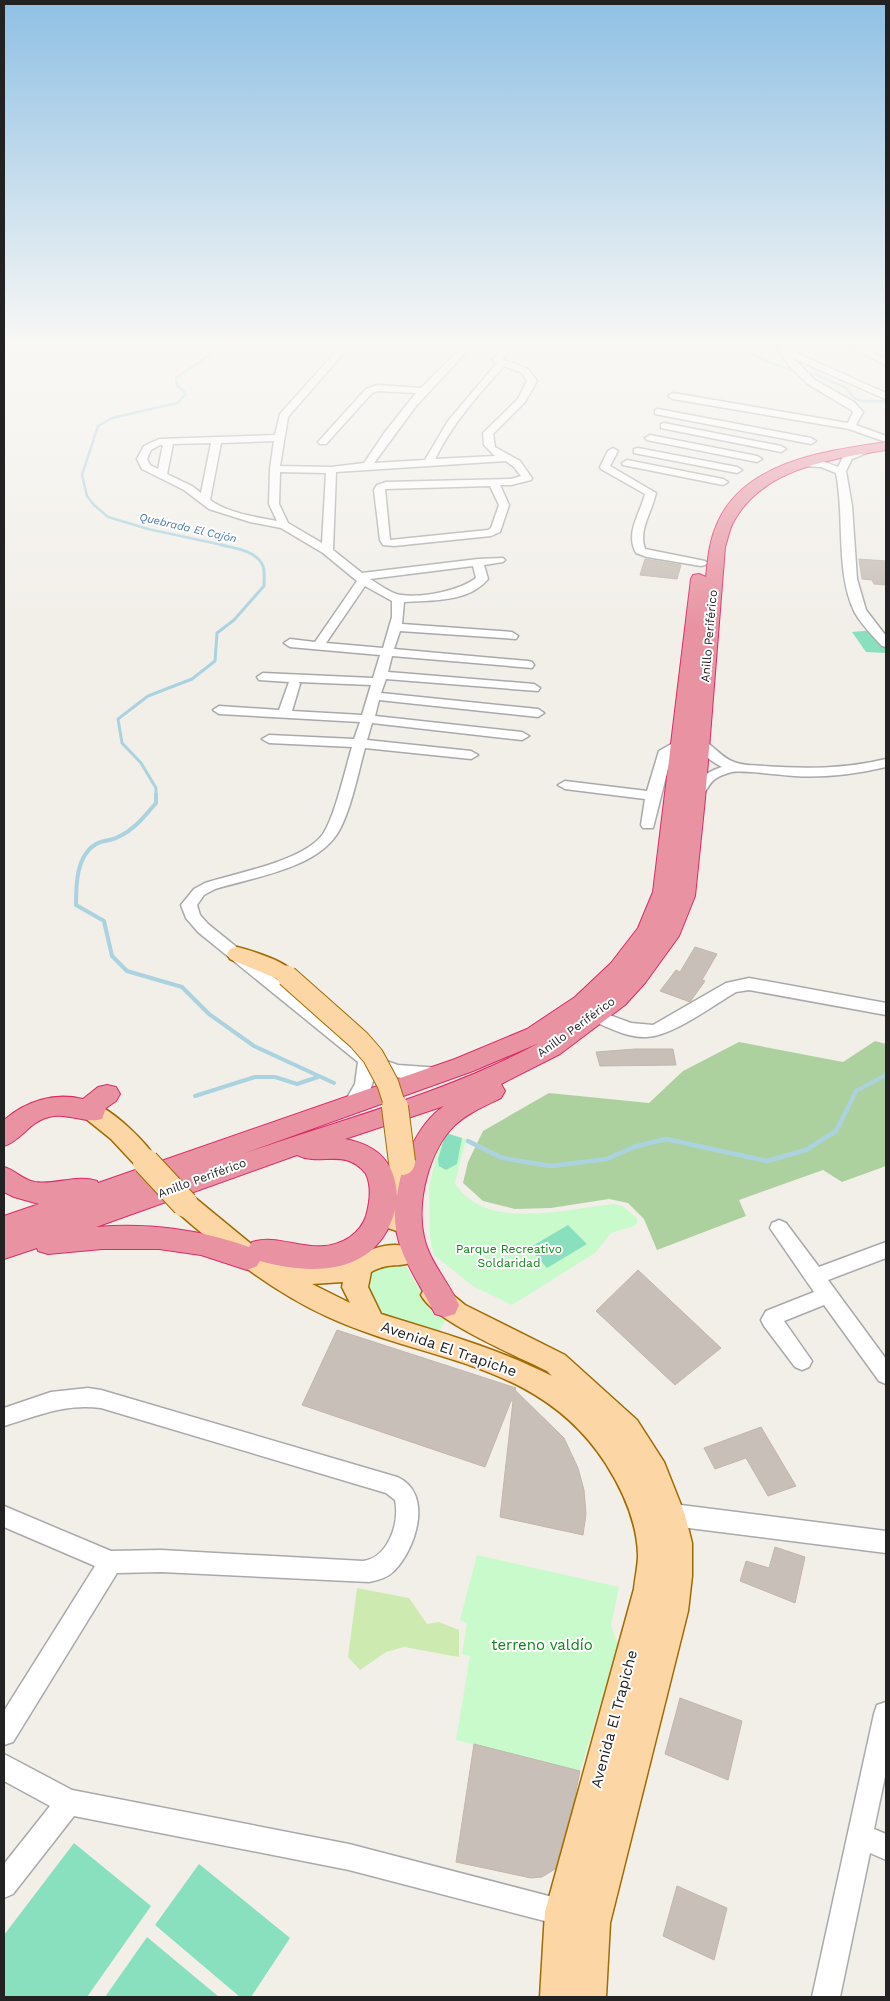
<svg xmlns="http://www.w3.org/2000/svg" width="890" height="2001" font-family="'Work Sans',sans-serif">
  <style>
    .grass { fill: #cdebb0 }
    .forest { fill: #add19e }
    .park { fill: #c8facc }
    .pitch { fill: #88e0be }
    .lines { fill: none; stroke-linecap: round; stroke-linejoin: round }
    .stream-far3 { stroke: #aad3df; stroke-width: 2.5 }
    .stream-far2 { stroke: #aad3df; stroke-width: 3 }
    .stream-far1 { stroke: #aad3df; stroke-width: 4 }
    .stream { stroke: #aad3df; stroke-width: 4.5 }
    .building { fill: #c7bfb8; stroke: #c4b6ab }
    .minor-casing { stroke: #a9a9a9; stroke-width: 3 }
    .major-casing { stroke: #a06b00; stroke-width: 3 }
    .highway-casing { stroke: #dc2a67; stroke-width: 2 }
    .minor { fill: #fff; fill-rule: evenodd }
    .major { fill: #fcd6a4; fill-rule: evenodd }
    .highway { fill: #e892a2; fill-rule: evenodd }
    .major-bridge-far1-casing { stroke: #a06b00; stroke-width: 23; stroke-linecap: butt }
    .major-bridge-casing { stroke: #a06b00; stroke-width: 28; stroke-linecap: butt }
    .major-bridge-far1 { stroke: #fcd6a4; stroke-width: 21 }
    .major-bridge { stroke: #fcd6a4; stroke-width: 26 }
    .labels { text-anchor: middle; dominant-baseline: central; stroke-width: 4; stroke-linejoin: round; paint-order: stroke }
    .far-water-label { font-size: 11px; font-style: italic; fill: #4a7aab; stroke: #fff }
    .street-label { font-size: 12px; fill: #222; stroke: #fff }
    .park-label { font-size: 12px; fill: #0c8416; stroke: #fff }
    .near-street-label { font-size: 15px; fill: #222; stroke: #fff }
    .near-park-label { font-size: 15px; fill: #0c8416; stroke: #fff }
  </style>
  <rect width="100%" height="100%" fill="#f2efe9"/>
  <path class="grass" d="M357,1588L409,1598L427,1624L439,1622L459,1630V1657L404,1647L386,1652L360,1670L348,1657Z"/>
  <path class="forest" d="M875,1041L886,1044V1166L842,1182L823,1170L739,1200L746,1216L657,1250L644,1219L628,1203L609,1199L551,1208L515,1209L483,1201L463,1183L468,1162L483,1131L549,1093L649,1103L683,1071L739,1042L843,1062Z"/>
  <path class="park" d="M442,1132L466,1139L455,1183C485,1233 568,1208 614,1204L622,1206L637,1218V1223L634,1226L611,1233L595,1253L512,1305L473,1286L434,1255L430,1237L429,1187Z
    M403,1260L416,1284L449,1312L437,1337L374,1318L361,1273Z
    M477,1555L619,1587L611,1625L618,1646L580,1771L456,1740L470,1656L462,1654L467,1623L460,1620Z"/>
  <path class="pitch" d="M874,630L886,644V653L866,652L852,632Z
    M446,1133L462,1138L457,1164L446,1170L439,1166L438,1159Z
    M568,1225L587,1244L547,1268L529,1248Z
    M74,1843L151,1906L87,1997H4V1935Z
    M199,1864L290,1938L251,1997H240L155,1925Z
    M147,1937L219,1997H105Z"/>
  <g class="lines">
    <path class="stream-far3" d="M737,348C756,355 775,367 795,371
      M807,373L817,375L846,388L854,398L862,401H884L886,404
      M227,546L148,529L108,517L94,505L87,496L82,475L98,426L112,418L177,403L186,394L177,385L176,378L214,352L244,351L250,348"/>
    <path class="stream-far2" d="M156,795V788L141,763L122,743L118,719L148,696L192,679L215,661L217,633L234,620L264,586C264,580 265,571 263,566C257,551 235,548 221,545"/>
    <path class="stream-far1" d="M156,794V803C145,816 134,830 118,837C111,841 103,840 96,844C76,856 76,885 76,905L104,921L112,956L127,971L182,987L209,1014L254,1046L334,1083
      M195,1096L255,1077H275L297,1084L318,1077
      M847,1109L856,1091L886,1075"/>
    <path class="stream" d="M468,1141L502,1158L551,1166L607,1159L634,1147L666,1139L767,1161L806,1150L836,1131L848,1107"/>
  </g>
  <path class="building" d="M645,559L681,565L677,579L640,575Z
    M859,559L886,561V585L874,584L872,580L862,579Z
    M695,947L717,954L702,980L705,981L690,1002L660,991L676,970L680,972Z
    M635,1049H673L676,1065L600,1066L596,1052Z
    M638,1270L721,1348L675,1385L596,1311Z
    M337,1330L516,1388L515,1390L564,1438L578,1468L584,1490L586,1514L583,1535L500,1517L513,1401H511L485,1467L302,1405Z
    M761,1427L796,1486L768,1496L746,1458L715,1469L704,1448Z
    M775,1547L805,1557L795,1603L740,1581L746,1561L769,1568Z
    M680,1698L742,1721L728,1780L665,1754Z
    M474,1744L580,1771L574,1801L555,1869L542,1877L531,1878L456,1862Z
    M677,1886L727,1908L714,1960L663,1936Z"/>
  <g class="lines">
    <defs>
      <path id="minor" d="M339,348H348L288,417L280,466L331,467L364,463L385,432L416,393L378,391L372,393L326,444H320L318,442L366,389L377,385L421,388L461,348H470L416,406L374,463L425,460L448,421L497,363L492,360L504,348H513L502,359L528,369L537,381L525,402L493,434L495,447L520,461L532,478L531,480L511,485H500L509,505L500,532L491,536L394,546L383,545L380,540L374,490L377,485L386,482L511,479L521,476L514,467L506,461L336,472L333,550L362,573L478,559L503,558L505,560L503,562L484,565L488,579C468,603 431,600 404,602L402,624L512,632L518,636L516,639L400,631L394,649L528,661L532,662L534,665L532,668L392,656L388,672L534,684L540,688L538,691L386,679L381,693L538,709L544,713L538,717L379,700L375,716L522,732L529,736L522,740L372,723L367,740L471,751L478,755L471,759L365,748C358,773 352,806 340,829C320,868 255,877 215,889L204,895L197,905L200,915L208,924L372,1056L398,1065L440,1068L443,1072L440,1076C419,1083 395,1078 375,1071C373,1086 364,1115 346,1110L343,1105L355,1084L358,1062L198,932L186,918L181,905L194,889L205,883C236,873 304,861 323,834C335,816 345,770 352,747L269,743L262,739L269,735L354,739L360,722L219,714L213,710L219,706L279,710L289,682L259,680L257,677L263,673L373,678L380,655L290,647L284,643L290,639L315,642L357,581L323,553L281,528L250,522L209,509L184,490L142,469L137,459L144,446L159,439L275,435L280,414ZM504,366L522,373L527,381L518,399L483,433L484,445L495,456L435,459C452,424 478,395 504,366ZM274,441L270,469L269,504L277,521C255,517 228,513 210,500L221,443ZM211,443L201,493L192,486L167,474L173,444ZM160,445H163L158,469L150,465L147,459L151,450ZM280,472L326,473L322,543L288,523L279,504ZM490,486L499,505L491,528L488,530L390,540L385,489ZM473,566L476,578C459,591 422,598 401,595C391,594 379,584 370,579ZM365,586L392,601V617L383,648L326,643ZM299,682L371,685L362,715L292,711L300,684Z
        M777,348H792L803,356L886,393V399L883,398L797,360L789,354L815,380L854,402L863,412L856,425L886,436V442L849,429L673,399L668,396L673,393L848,423L853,412L851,410L808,384L790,367Z
        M852,348H863L886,359V365Z
        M658,409L811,438L816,441L811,444L655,414V410Z
        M664,423L781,446L786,449L781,452L661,428V424Z
        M650,435L757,456L762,459L757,462L647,440L645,438Z
        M871,445L874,446V450L852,459L846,471L852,506L857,579L866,610L886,636V647L882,646C872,635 862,625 855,613C835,573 845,517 836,473L821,467L803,466L798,463C808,455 827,463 838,467L844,455Z
        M613,448L618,451L610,466L656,493C652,512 638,530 645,549L705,561L707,563L705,565L701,566L647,557L636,553C625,533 640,514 645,494L601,469L600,467L608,451Z
        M638,448L737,467L742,470L737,473L634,453V449Z
        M627,460L723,479L728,482L723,485L623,465L622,463Z
        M680,739L687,743L672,753L653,828H643L641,825L645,799L565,789L558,785L565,781L647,791L659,751Z
        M700,739C711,742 721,758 734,762C744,766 754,765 764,766C806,769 845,769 886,759V767C856,774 825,778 794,776C780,775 742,770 732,772C710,778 711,783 701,799L696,800L689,796C695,780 706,772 722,767C710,761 701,753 693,743L695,740Z
        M749,978L886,1003V1015L749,990L736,992C714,1005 671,1037 646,1037C627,1038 608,1027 590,1020L588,1016L590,1012L596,1010L631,1023L653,1025L726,983Z
        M779,1220L786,1223L819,1267L886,1242V1258L828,1280L886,1359V1384L879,1381L824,1305L784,1321L812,1361L809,1367L802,1370L795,1367L764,1326L761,1320L766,1311L814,1292L770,1228L772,1223Z
        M88,1388L101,1390L397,1477C434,1493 416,1549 394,1571C387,1578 378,1580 369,1582L161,1572L117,1573L13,1742L4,1745V1711L95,1566L4,1527V1506L111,1551L161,1550L363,1561C388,1558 400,1523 395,1500L386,1493L101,1408C65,1403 37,1416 4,1426V1408L51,1392Z
        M665,1503L886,1531V1553L665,1525L657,1521L654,1514L657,1507Z
        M886,1702V1772L874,1829L886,1834V1860L870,1853L840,1997H812L874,1714L877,1705Z
        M4,1754L72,1790L349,1844L568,1901L577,1905L581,1914L577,1923L568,1927L349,1870L74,1816L13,1894L4,1898V1864L50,1806L4,1781Z"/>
      <path id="major" d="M237,947C253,951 289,962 297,976L294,981L287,983L230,959L227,954L230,949Z
        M93,1103C113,1110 148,1143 158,1162L154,1168L146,1171L138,1168L111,1139L85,1118L82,1112L85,1106Z
        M402,1153L410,1156L414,1162L408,1203L409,1221L406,1228L397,1231L388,1228C380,1212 385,1171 394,1156Z
        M185,1194L194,1197L256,1248L257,1246L266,1243C285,1249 298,1264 319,1264C353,1264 378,1236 413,1248L417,1255L413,1262C396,1268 389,1262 371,1272L368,1287L381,1314C439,1332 497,1348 552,1376L547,1371C517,1356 435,1322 421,1295L425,1287L434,1284L443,1287L465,1305L565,1355L637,1420L664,1462L685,1515L692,1543V1576L688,1611L610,1923L606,1997H540L545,1912L634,1589C635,1578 638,1566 638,1555C637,1521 623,1491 606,1464C539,1360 428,1363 328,1317C271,1291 223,1252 176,1211L173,1204L176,1197ZM343,1282L342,1287L350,1303L312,1284Z"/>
      <path id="highway" d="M886,442V450C832,459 763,468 734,521C729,529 728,539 725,547L705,799L695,896L679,936L645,983L625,1005L560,1054L501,1084L505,1091L501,1098C485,1106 468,1113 455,1125C429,1150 416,1202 424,1237C429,1261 449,1283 459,1305L455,1314L445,1317L435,1314C418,1279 393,1251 395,1210C378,1275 314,1276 260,1261L257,1266L247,1270L201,1255L159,1249H102L48,1254L38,1251L37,1248L4,1259V1216L39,1204L14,1197L4,1192V1167C15,1170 23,1180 35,1182C56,1185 77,1174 97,1181L98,1183L455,1059L527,1029L575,997L611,963L638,928L653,892L691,579L693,575L699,574L706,577C708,559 709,542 717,524C744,461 826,451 886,442ZM539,1043C442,1095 332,1122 228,1159L473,1071ZM444,1106C416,1125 401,1165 397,1197C396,1163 378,1145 345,1139ZM297,1155C321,1167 345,1147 366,1174C372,1187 370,1202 366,1216C363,1225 358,1231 350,1237C315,1260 283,1232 252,1242L249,1247C197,1229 151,1223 96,1227Z
        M107,1085L116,1087L120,1094L116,1101L106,1108L102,1119C85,1124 67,1112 49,1117C30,1121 21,1141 4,1146V1120C26,1101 54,1092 83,1099L98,1087Z"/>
    </defs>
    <use href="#minor" class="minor-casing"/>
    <use href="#major" class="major-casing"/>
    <use href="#highway" class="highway-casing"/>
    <use href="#minor" class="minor"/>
    <use href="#major" class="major"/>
    <use href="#highway" class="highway"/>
    <defs>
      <path id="major-bridge-far1" d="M287,976L359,1040L373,1056L388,1084L396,1109"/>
      <path id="major-bridge" d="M395,1107L402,1162
        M146,1162L185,1204"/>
    </defs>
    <use href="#major-bridge-far1" class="major-bridge-far1-casing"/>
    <use href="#major-bridge" class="major-bridge-casing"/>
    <use href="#major-bridge-far1" class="major-bridge-far1"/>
    <use href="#major-bridge" class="major-bridge"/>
  </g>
  <linearGradient id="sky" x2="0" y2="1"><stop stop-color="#8fc0e4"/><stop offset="0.55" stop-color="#f9f8f5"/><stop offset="1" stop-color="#f9f8f5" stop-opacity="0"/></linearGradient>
  <rect width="890" height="628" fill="url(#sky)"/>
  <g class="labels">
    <g class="far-water-label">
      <text transform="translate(188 528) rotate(13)">Quebrada El Cajón</text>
    </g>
    <g class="street-label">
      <text transform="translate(709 636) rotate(-85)">Anillo Periférico</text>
      <text transform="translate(576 1027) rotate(-36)">Anillo Periférico</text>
      <text transform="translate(202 1178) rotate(-20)">Anillo Periférico</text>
    </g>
    <g class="park-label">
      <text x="509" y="1249">Parque Recreativo<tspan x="509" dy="14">Soldaridad</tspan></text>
    </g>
    <g class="near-street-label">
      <text transform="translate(449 1349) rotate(19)">Avenida El Trapiche</text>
      <text transform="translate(614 1719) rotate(-75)">Avenida El Trapiche</text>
    </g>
    <g class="near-park-label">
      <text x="542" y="1645">terreno valdío</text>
    </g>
  </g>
  <rect width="890" height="2001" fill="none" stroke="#222222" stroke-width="10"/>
</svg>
